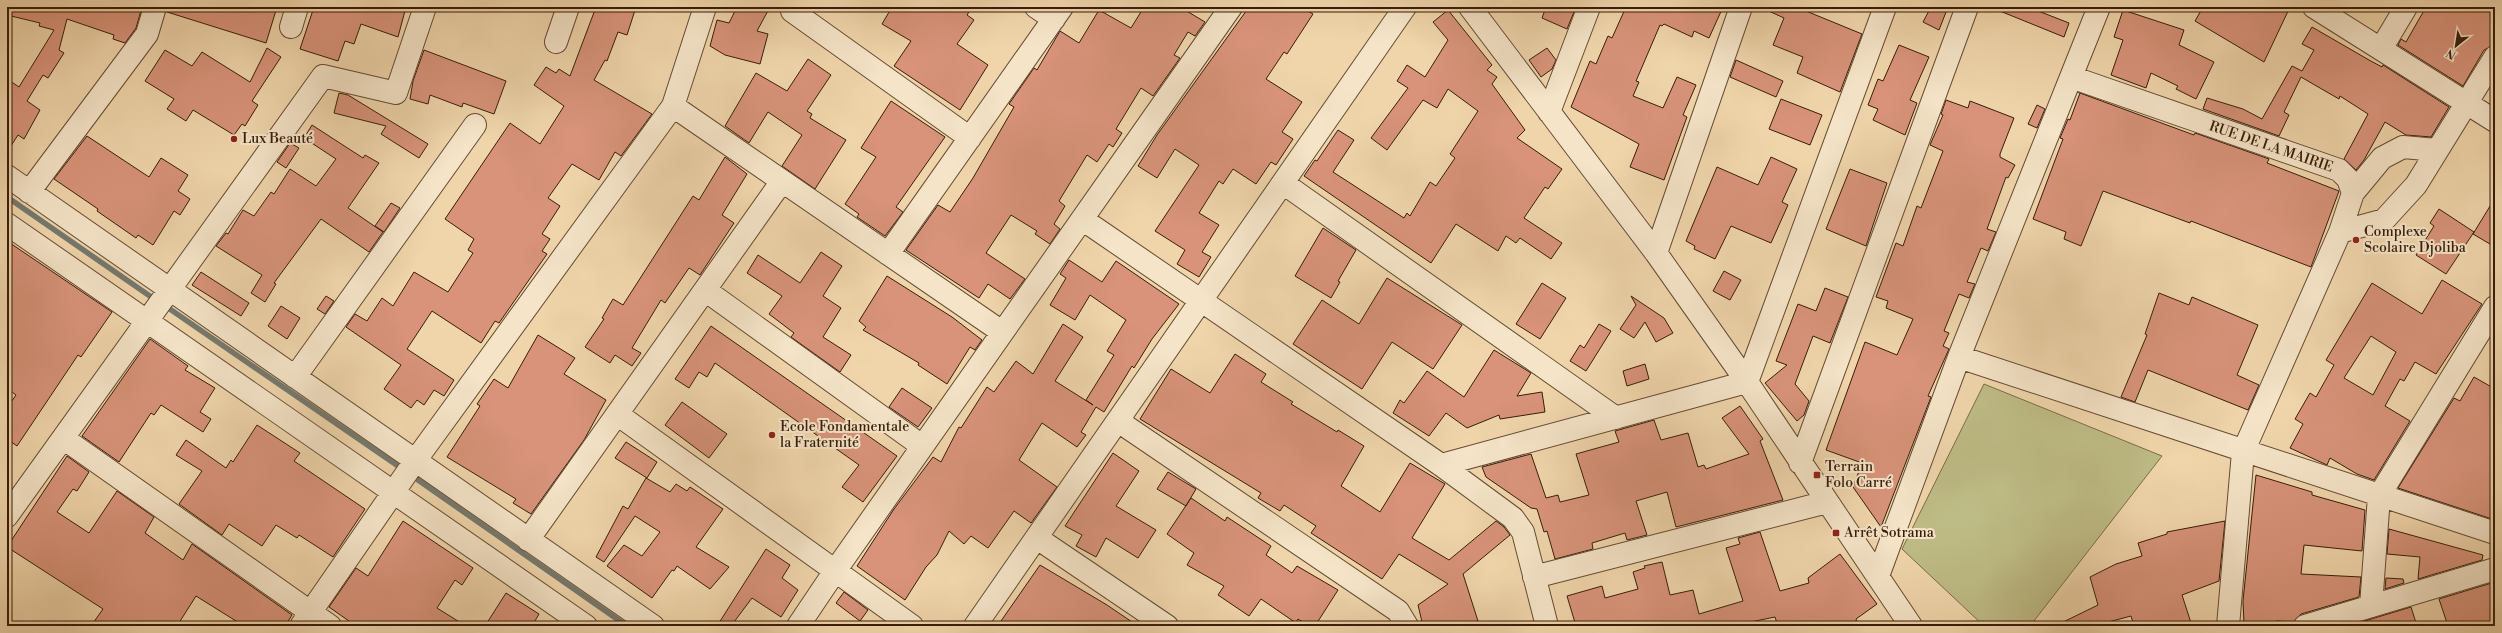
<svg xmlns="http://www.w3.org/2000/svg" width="2502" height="633" font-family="'Libre Bodoni',serif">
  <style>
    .pitch { fill: #bebc86; stroke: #7a6c48 }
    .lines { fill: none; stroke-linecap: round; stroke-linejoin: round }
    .stream { stroke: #75796f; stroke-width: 5.5 }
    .building { fill: #d8937a; stroke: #371d09; fill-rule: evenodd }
    .minor-casing { stroke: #654b32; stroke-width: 24 }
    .minor { stroke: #f5e4c8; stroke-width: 22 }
    .poi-dot { fill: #8f2418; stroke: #f5e4c8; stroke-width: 1.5 }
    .labels { text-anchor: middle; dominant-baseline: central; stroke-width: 4; stroke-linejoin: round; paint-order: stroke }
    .poi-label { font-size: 14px; fill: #371d09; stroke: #f5e4c8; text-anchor: start }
    .street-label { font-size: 14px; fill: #371d09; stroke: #f5e4c8 }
  </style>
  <rect width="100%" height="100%" fill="#f0d5ab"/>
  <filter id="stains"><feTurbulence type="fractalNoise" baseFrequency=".005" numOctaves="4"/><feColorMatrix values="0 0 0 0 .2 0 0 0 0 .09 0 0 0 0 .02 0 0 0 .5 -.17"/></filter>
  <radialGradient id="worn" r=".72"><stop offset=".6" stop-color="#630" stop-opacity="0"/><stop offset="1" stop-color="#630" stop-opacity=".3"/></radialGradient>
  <path class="pitch" d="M1984,384L2162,456L2030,626H1984L1902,549Z"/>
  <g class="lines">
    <path class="stream" d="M7,197L157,301
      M164,305L398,466
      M418,480L627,626"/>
  </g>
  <path class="building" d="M7,7H142L136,28L125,43L113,39L114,35L67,19L59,50L64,53L48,78L43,75L27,101L40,110L24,139L18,135L7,152V79L19,87L54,30L39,26L40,23L7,15Z
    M167,7H277L266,43L167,12Z
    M314,7H406L398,37L361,24L354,44L345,41L338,61L300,49Z
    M596,7H636L627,35L618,32L607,61L605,60L594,80L652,114L621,156L615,152L599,180L572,164L548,198L560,206L542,234L550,239L542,251L547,254L499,323L495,321L481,343L432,311L407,349L454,380L444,396L434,390L424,405L417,400L411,408L384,389L401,365L346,327L355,314L367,321L382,298L393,306L414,272L448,292L473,253L468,250L474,239L445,219L510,123L540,144L564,106L534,85L546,67L556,73L559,69L570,76Z
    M737,7H770L757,31L768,34L760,64L725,55L710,46L717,20L729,23Z
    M892,7H972L967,15L974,20L957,44L988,65L960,110L894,66L911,41L882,24Z
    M1144,7H1180L1205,22L1195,36L1188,32L1174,55L1180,58L1153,96L1141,88L1116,129L1122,133L1113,147L1109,144L1097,162L1087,155L1059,201L1065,206L1054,224L1060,229L1050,244L1035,234L1037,231L1011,215L986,253L1025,279L1010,299L988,284L979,298L906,250L938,205L950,212L973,178L1014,107L1009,104L1034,68L1037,70L1060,31L1079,43L1099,10L1131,28Z
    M1249,7H1301L1313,14L1287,54L1284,52L1266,79L1302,102L1282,132L1293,139L1276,165L1271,162L1256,184L1233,169L1223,184L1219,181L1199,213L1219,225L1202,252L1211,257L1199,277L1177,264L1185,250L1155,231L1199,165L1175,149L1157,178L1138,166L1157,135Z
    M1546,7H1576L1567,29L1542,18Z
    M1626,7H1723L1709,38L1694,31L1692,37L1664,24L1662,26L1660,25L1636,81L1639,82L1633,96L1663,108L1677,77L1696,85L1683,115L1687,117L1664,180L1630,167L1639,144L1571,107L1590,61L1596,64L1608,36L1612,38Z
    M1760,7H1808L1806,11L1862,34L1840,92L1797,73L1803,57L1773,45L1784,18Z
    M1931,7H1948L1939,30L1923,22Z
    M1990,7H2028L2069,23L2064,37Z
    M2203,7H2290L2264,62L2195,21Z
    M2426,7H2495V45L2484,50L2463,86L2398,45L2401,39L2406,42Z
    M1448,10L1492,65L1487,70L1497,77L1492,84L1525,130L1517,138L1562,169L1548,189L1545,187L1524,218L1562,243L1551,259L1520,238L1516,243L1506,236L1498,251L1456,224L1431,263L1304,176L1315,160L1317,161L1338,130L1354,140L1333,172L1404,218L1407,213L1410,216L1430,182L1436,186L1455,158L1450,154L1478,111L1448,89L1437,108L1423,100L1387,150L1371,138L1408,88L1397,81L1407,65L1425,77L1448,40L1433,22Z
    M2123,10L2184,30L2179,45L2214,62L2196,99L2176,89L2178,86L2151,73L2146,88L2111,75L2123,40L2114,37Z
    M2312,27L2369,60L2382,67L2383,65L2449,107L2431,137L2406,135L2385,122L2364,160L2356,170L2344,159L2368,114L2340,96L2339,99L2301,77L2284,112L2289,115L2279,136L2203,109L2207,98L2243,109L2262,119L2292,66L2302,71L2314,50L2302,44Z
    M1899,45L1929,57L1910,100L1917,103L1905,135L1873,120L1878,109L1868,105L1878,79L1883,81Z
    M267,48L281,57L252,101L258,105L245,126L242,124L234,135L193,110L186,121L167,109L174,99L145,81L165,50L192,66L202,52L250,82Z
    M1547,48L1556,60L1552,69L1541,77L1529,60Z
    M424,50L506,81L494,114L463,103L462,107L430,95L428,104L410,99L413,81Z
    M808,59L831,75L807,111L812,114L810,118L846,140L815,189L782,166L802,135L768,112L749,143L725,126L756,73L787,91Z
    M1736,60L1783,81L1776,97L1730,77Z
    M339,93L348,95L428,144L419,158L381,134L386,126L334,113Z
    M2080,93L2194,135L2195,133L2269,159L2267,163L2339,191L2311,267L2191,221L2190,223L2103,191L2081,246L2064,239L2066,232L2033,219L2063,139L2060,138L2068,119L2070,120Z
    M1781,99L1822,115L1810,145L1769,129Z
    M1946,100L1968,108L1970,101L2014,118L2000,154V157L2015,165L2008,178L2006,177L1987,229L1996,232L1988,251L1981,248L1967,282L1975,284L1969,298L1959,294L1944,331L1949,333L1943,346L1949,349L1928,396L1931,397L1881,527L1853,487L1862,463L1826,450L1865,342L1897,355L1913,319L1886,308L1888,301L1876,297L1896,243L1903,246L1917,206L1921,208L1943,151L1930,145L1943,115L1941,114Z
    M891,101L945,137L896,207L903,212L885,236L857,217L859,214L845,204L876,157L861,148Z
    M2037,105L2045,109L2037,128L2028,124Z
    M312,125L363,158L365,155L379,163L348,208L383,232L369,252L321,219L274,283L276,284L265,302L251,293L262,275L216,246L226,233L228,234L243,210L254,216L271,192L274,194L290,169L316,186L336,159L304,138Z
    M87,136L149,177L161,158L188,175L178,191L190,199L180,215L174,211L153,245L138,235L136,238L97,211L98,209L54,179Z
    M290,143L299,148L286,168L277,162Z
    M725,157L747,174L722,215L734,223L700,275L689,268L665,303L661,300L632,348L641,353L632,366L615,355L610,363L585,347L604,319L602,318L613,299L623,305L693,196L699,200Z
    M1771,157L1797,169L1782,202L1788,205L1771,243L1731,226L1715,259L1694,249L1695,246L1686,241L1717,167L1758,185Z
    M1850,169L1887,183L1866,246L1826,229Z
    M2495,198V247L2473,234Z
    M391,203L400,208L384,232L375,226Z
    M2439,209L2474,232L2446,274L2416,255L2434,226L2430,223Z
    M1323,228L1356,250L1338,281L1340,282L1331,298L1295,276Z
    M7,241L112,312L81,357L78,355L17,446L7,439V408L16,395L7,388Z
    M821,252L842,266L823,296L841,308L823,337L851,355L840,372L791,337L794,333L769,314L782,296L747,273L758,255L800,283Z
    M1069,260L1102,282L1116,261L1179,304L1152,339L1134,368L1132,366L1104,412L1096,407L1081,432L1086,435L1077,447L1042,423L1019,460L1057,487L1031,523L1014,511L988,548L971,536L964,544L949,531L937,555L926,567L905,600L857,566L894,509L933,457L941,462L959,427L961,428L987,387L994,392L1016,361L1033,374L1063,324L1083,337L1055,381L1093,405L1086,400L1114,355L1107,351L1126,320L1090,295L1075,320L1050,305L1066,278L1060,274Z
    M1724,271L1741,280L1730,300L1713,291Z
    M201,272L249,303L241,316L192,285Z
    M887,276L952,317L982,340L975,350L970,347L947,384L918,365L919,363L863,330L866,327L859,321Z
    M1387,278L1462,325L1433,369L1392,342L1362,389L1293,344L1322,300L1359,324Z
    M2442,280L2482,304L2436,374L2415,362L2404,381L2400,379L2385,406L2410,421L2374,480L2357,474L2330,458L2327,465L2290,448L2303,424L2295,419L2310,393L2316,397L2334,365L2326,360L2372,283L2422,314ZM2371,336L2396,352L2373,395L2344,378Z
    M1542,283L1566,298L1540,339L1516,324Z
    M1825,288L1848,297L1830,343L1813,336L1795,384L1809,401L1804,415L1797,421L1765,383L1787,365L1776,361L1798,304L1816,311Z
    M2159,293L2189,305L2192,297L2258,325L2237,375L2259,385L2248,410L2148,370L2135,402L2121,397L2147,335L2145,334Z
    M326,296L334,301L325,314L317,309Z
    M1631,296L1664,318L1673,333L1656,342L1645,322L1634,338L1620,329L1636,305Z
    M281,306L300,318L287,339L268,326Z
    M1599,324L1611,331L1586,371L1570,361L1580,345L1584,348Z
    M711,326L897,456L863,502L842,487L859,465L715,363L707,377L699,372L689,388L675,379Z
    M538,335L575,358L564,374L606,400L584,440L531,514L513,503L516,499L447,457L480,406L477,404L494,379L508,388Z
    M150,339L188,366L185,370L215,388L200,412L211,419L203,432L161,405L154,415L151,413L119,462L82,436Z
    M1494,350L1531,373L1517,396L1542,392L1545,412L1500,419L1499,415L1467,428L1446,413L1429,436L1393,413L1400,400L1404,403L1427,371L1464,397Z
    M1235,354L1266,374L1261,382L1293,402L1291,404L1337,432L1338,430L1364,446L1341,486L1380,512L1410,463L1445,484L1412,538L1449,560L1496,521L1504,527L1510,535L1463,574L1478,621L1463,626H1423L1418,605L1448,584L1399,554L1382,579L1311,533L1316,526L1284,505L1280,511L1258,498L1261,493L1140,419L1171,369L1210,393Z
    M1645,364L1649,379L1627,386L1623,371Z
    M2474,377L2495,389V520L2398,488L2454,398L2460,401Z
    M902,388L932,408L918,427L889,407Z
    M682,402L727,434L709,458L665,425Z
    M1740,406L1763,439L1760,441L1783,500L1676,527L1667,492L1636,501L1647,535L1627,540L1625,533L1592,543L1593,549L1555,559L1547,531L1544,532L1537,509L1531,508L1486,477L1482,467L1531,454L1546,498L1558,495L1560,502L1589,495L1576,454L1619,442L1615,431L1654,420L1661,440L1688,433L1698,467L1704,465L1706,469L1749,454L1722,418Z
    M257,425L300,453L294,461L365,509L333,557L299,535L297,538L276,525L262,546L229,524L222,535L179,504L202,471L176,455L186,440L226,468L231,460L233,462Z
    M626,442L657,462L647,478L615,458Z
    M1113,453L1139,471L1116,506L1156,530L1138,558L1106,538L1096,557L1076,546L1082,535L1065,526Z
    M67,456L89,472L77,491L73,489L57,512L89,533L117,491L154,517L145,533L183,560L192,544L292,615L285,626H244L196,596L177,626H91L103,609L7,547Z
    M1168,472L1196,489L1186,506L1157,489Z
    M2256,475L2312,492V495L2365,510L2362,551L2304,545L2301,574L2361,577L2359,597L2301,614L2294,622L2276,621V626L2244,624L2243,601Z
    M646,478L670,492L676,484L687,491L690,487L723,509L696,547L729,567L710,589L677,566L674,571L672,570L652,598L607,566L624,545L642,556L660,532L635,516L604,562L596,557L623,506L628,509Z
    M1191,498L1225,521L1227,517L1271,546L1266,555L1292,573L1297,566L1338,590L1315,626H1309L1298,619L1296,623L1261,599L1249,616L1218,595L1224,586L1187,565L1194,553L1167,534Z
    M403,521L473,568L462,585L455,580L437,608L466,626H356L329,607L356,568L368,576Z
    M2225,521L2219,581L2182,595L2192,626H2134L2131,616L2093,626H2055L2098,605L2090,577L2116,564L2142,556L2138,543L2167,534V532Z
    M2389,529L2483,555L2482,560L2418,579L2420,557L2387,554Z
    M1760,532L1780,591L1809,583L1808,578L1840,554L1877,604L1856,619L1857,623L1846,626H1778L1775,617L1731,626H1576L1567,596L1602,586L1605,598L1638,589L1633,572L1645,568L1644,566L1662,562L1670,595L1693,590L1699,614L1743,601L1726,548L1740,544L1738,538Z
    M766,549L790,565L782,578L798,590L781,617L752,598L731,626H717Z
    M1040,565L1107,605L1138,626H1008L1001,621Z
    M2386,578L2403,579L2404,583L2385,589Z
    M2495,582V626H2448L2439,599Z
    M844,592L868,610L860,621L836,603Z
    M506,593L539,614L532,626H485Z
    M2411,607L2417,626H2359L2358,623Z"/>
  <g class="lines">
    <defs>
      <path id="minor" d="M1036,7L1054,19
        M1470,7L1656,253L1747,382L1911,626
        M2314,7L2495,121
        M792,11L970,138
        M291,27L297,7
        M556,42L568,7
        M2381,49L2406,7
        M2071,77L2339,170L2348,179L2353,193L2340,232L2243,452L2228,626
        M673,106L1002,332
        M1549,112L1589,7
        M7,176L653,626
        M1283,183L1616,418
        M29,192L147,34L155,7
        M2353,193L2382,158L2403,147L2437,150
        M1082,219L1441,465L1513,518L1523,532L1547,626
        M7,224L586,626
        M2340,232L2384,220L2416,185L2495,57
        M1656,253L1741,7
        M888,254L1062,7
        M705,290L922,446
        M1959,357L2495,533
        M295,377L475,125
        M1747,382L1885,7
        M617,414L912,626
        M1118,421L1398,611L1407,626
        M63,438L330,626
        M1800,463L1967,7
        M1441,465L1747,382
        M7,516L323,76L396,93L425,7
        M1037,538L1167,626
        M528,540L782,181
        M1878,576L1959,357L2099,7
        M1534,577L1827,502
        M2371,606L2379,496L2495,307
        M301,626L415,461L673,106L705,7
        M798,626L835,571L1231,7
        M975,626L1405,7
        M2305,626L2495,569"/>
    </defs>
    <use href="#minor" class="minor-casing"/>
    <use href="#minor" class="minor"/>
  </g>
  <g class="poi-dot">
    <circle cx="234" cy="139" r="4"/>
    <circle cx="2356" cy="240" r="4"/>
    <circle cx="772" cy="435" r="4"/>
    <rect x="1813" y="471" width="8" height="8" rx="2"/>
    <rect x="1832" y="529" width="8" height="8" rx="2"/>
  </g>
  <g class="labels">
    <g class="poi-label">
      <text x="242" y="139">Lux Beauté</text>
      <text x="2364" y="232">Complexe<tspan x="2364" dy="16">Scolaire Djoliba</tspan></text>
      <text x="780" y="427">Ecole Fondamentale<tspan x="780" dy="16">la Fraternité</tspan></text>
      <text x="1825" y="467">Terrain<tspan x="1825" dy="16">Folo Carré</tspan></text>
      <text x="1844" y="533">Arrêt Sotrama</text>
    </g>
    <g class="street-label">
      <text transform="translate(2271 147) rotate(19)">RUE DE LA MAIRIE</text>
    </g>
  </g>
  <rect width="2502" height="633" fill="none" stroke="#f0d5ab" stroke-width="24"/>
  <rect x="8" y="8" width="2486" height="617" fill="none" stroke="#371d09" stroke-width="2"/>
  <rect x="12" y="12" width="2478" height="609" fill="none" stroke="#371d09"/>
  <g transform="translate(2456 46) rotate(210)" stroke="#f5e4c8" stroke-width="3" paint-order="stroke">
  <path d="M0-3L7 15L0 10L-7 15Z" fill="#371d09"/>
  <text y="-6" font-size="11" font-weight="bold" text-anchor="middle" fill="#371d09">N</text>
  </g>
  <rect width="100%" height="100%" filter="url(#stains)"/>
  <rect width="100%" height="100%" fill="url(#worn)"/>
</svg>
